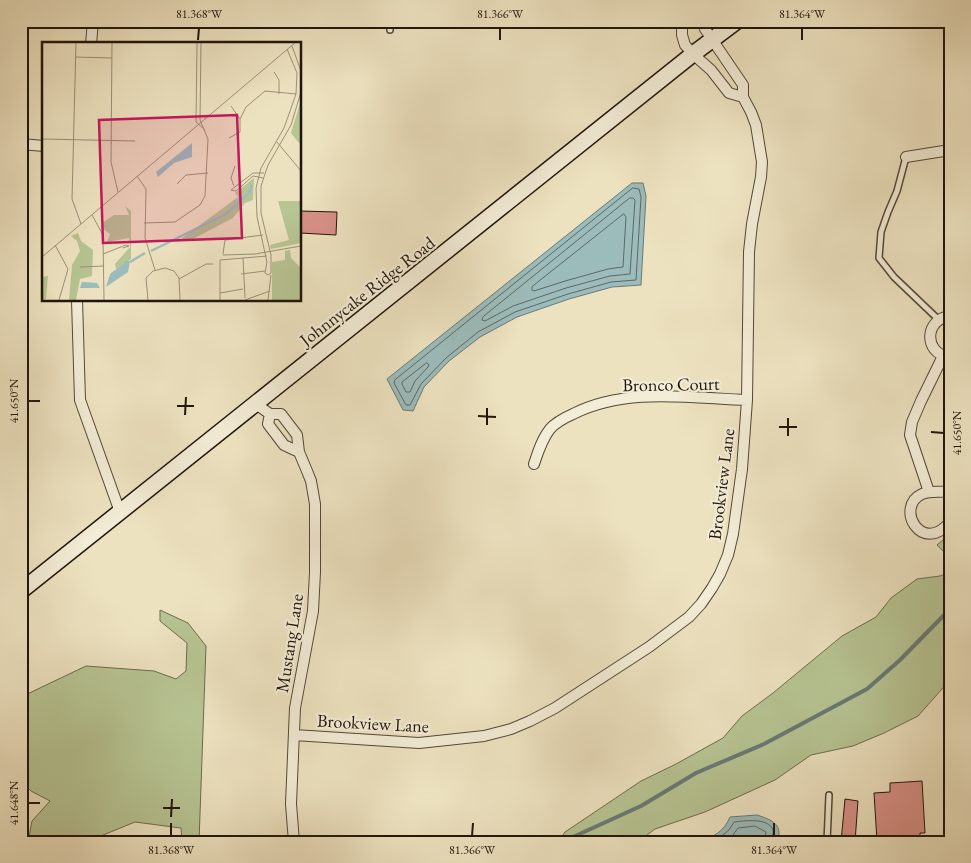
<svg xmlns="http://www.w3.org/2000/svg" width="971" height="863" font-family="'EB Garamond',serif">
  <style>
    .green { fill: #b7c493; stroke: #6c6c4f }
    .water { fill: #9cbcbb; stroke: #6a7975 }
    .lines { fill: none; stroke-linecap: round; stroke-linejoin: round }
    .shore { stroke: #5e6863; stroke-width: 1 }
    .stream { stroke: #6a7975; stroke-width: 4 }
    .building { fill: #d89087; stroke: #20150b }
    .lane-casing { stroke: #534838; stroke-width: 8 }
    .street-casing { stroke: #534838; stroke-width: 12 }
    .secondary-casing { stroke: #20150b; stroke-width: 18 }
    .lane { stroke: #f3ecd6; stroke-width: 5 }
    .street { stroke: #f3ecd6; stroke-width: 10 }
    .secondary { stroke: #f3ecd6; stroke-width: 15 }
    .ticks { fill: none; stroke: #20150b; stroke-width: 2 }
    .labels { text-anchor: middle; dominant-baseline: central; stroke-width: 4.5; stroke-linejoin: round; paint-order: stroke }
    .street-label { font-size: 18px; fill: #20150b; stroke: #f3ecd6 }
    .inset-river { fill: none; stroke: #9cbcbb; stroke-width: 2.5 }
    .inset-road { fill: none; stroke: #9b9078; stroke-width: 1 }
    .view { fill: #c2185b; fill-opacity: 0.15; stroke: #c2185b; stroke-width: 2.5 }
    .inset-edge { fill: none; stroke: #20150b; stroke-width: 2.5 }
    .neatline { fill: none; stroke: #20150b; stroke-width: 2 }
    .ticks-label { font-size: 12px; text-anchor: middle; fill: #20150b }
  </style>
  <rect width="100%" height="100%" fill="#ede2c0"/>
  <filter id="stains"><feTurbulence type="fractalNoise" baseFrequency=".004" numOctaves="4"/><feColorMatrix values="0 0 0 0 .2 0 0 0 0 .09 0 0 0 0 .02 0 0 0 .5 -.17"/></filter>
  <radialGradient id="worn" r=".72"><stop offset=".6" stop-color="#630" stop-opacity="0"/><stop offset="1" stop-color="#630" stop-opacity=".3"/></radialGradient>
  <path class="green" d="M950,534V558L937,545Z
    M950,572V680L918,716L884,733L853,746L811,755L775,780L705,812L655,829L638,842H558L565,832L641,781L676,764L723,738L742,716L773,693L842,636L876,617L891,598L917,579L940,576Z
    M160,610L188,623L206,646L199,842H182L181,828L135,822L86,842H28L32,821L50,801L31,791L21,781V697L86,666L154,671L176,679L186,671L187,643L160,621Z"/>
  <path class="water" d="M632,183H643L646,196L641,285L612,287L569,299L517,317L480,337L449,361L424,387L413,411L403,410L387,379Z
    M757,815C766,818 780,822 779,834C778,837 776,839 775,842H699C713,837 724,832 730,817Z"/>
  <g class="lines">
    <path class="shore" d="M633,188L639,189L641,197L636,280L611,282L568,294L515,312L478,332L446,358L421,384L410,405H406L394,383L395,380Z
      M630,198H633L635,200L630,274L610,276L566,288L513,306L485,321L482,320L483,317Z
      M624,214L626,217L623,267L608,269L565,281L534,291L532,290V287Z
      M427,363L429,365L428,367L415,381L410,392H406L402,384V382L425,364Z
      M714,842L729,830L734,822C744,821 768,817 773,830C774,833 771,838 771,842
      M724,842L733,835L738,828L755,826L766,832L764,842"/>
    <path class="stream" d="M562,842L641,806L696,773L764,744L867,689L900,660L950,609"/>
  </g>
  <path class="building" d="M300,211L337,212L336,235L300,233Z
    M922,781L925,833H920V842H895V840L877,841L874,793L890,792V783Z
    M845,799L858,801L855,842H841Z"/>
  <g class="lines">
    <defs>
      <path id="lane" d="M390,30V21
        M906,157L897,191L888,212L881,232L879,258L894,277L939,320
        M827,842L829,795"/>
      <path id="street" d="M682,21V35L685,45L693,54L711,70L729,93L743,97
        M91,44L93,21
        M21,144L44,146
        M906,157L950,150
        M77,300L80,400L120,512
        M948,357C923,352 925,319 950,316
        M256,404L270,414H281L297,435L299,452L307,471L311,481L315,504V572L313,611L295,708L291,804L294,842
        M270,414L268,424L284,445L299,452
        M534,464C538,452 542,439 550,429C556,422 564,418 573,414C626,387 690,398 747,400
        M950,491C941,493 931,490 922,494C894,507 922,556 950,522
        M929,492L910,435L912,422L921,401L943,356
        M294,735L419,743L484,736L511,729L530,721L555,708L649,647L689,617L701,604L712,588L720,574L728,555L733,534L742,469L747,400L749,252L752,224L761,177L762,162L756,125L751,112L743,97V85L705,29L706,21"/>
      <path id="secondary" d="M21,591L693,54L737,21"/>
    </defs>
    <use href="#lane" class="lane-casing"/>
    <use href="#street" class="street-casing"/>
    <use href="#secondary" class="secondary-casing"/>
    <use href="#lane" class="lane"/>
    <use href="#street" class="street"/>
    <use href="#secondary" class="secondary"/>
  </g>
  <path class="ticks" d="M198,40L199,28M500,40V28M802,40V28M28,401H40M177,406H194M185,415L186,397M478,416L496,417M487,425V408M779,427H797M931,432L944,433M788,436V418M28,803H40M163,808H180M171,817L172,799M171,836V823M472,836L473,823M774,836V823"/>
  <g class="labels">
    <g class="street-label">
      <text transform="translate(367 291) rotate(-38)">Johnnycake Ridge Road</text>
      <text transform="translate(671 384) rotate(-1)">Bronco Court</text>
      <text transform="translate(721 484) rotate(-83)">Brookview Lane</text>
      <text transform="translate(289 643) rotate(-81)">Mustang Lane</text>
      <text transform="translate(373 723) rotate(3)">Brookview Lane</text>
    </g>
  </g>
  <g transform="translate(42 42)">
    <rect width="259" height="259" fill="#ede2c0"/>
    <path d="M259,58V101H257L249,91ZM212,136L211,158L203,161L191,176L149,198L139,197L196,155L193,151ZM236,159H259V201L229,207L228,203L247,198ZM83,164L89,169V217L74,227L73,222L88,205L87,196L65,200L68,192L60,186V181L72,173H87ZM36,191L39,199L51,208L50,234L38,237L34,258H27L30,223L38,209L35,199L29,194ZM248,208L249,216L259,226V258H230V220L243,218V209ZM6,234L4,257L0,258V235Z" fill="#b7c493"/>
    <path d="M150,101V115L132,121L116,135L114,130ZM85,219H88L86,230L64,245L68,232ZM40,240L55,241L58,246H38Z" fill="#9cbcbb"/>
    <path class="inset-river" d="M109,209L184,172L207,151L210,143M88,220L103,211"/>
    <path class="inset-road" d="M34,0L30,157L39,182M70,0L69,120L76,150M155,0L154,80L163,88M250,4L259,29M245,7L255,31L254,52L242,86L219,126L214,146L215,175L225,220L223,231L226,233L229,231V213L219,171V144L226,123L249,83L259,50M34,15L70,16M232,30L237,38V52M189,64L198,77M187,96L198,90V77L204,65L223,49L254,52M0,97L93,99M235,100L259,129M95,134L104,147L103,196L113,228M221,136L211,134L194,149L189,148L211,131H222M135,142L144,133L166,131M192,144L189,136L193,124M50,173L61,193L62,258M102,181L133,180L158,163L163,154L166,97L158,78L159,0M13,203L26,227L17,258M61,212L84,203L87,204L81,206M181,212L183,198L221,193M181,213L213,212L259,204M0,215L254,0M201,216L203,256M38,225L61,224M199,232L223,229M137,237L164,222H171M178,251L201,247M106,258L104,236L111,229L123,226L132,229L137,236L138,258M178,258V218L225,214M203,258L228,249M226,258L229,233"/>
    <path class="view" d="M195,73L200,196L61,201L57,78Z"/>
    <rect width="259" height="259" class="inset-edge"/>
  </g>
  <rect width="971" height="863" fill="none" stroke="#ede2c0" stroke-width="55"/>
  <rect x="28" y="28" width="916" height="808" class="neatline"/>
  <g class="ticks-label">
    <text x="199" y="18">81.368°W</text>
    <text x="500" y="18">81.366°W</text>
    <text x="802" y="18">81.364°W</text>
    <text transform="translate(14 401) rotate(-90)" y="4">41.650°N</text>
    <text transform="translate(957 433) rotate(-90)" y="4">41.650°N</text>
    <text transform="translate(14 803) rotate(-90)" y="4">41.648°N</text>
    <text x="171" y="854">81.368°W</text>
    <text x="472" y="854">81.366°W</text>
    <text x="774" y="854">81.364°W</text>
  </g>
  <rect width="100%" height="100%" filter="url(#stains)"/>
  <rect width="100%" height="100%" fill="url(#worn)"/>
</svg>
